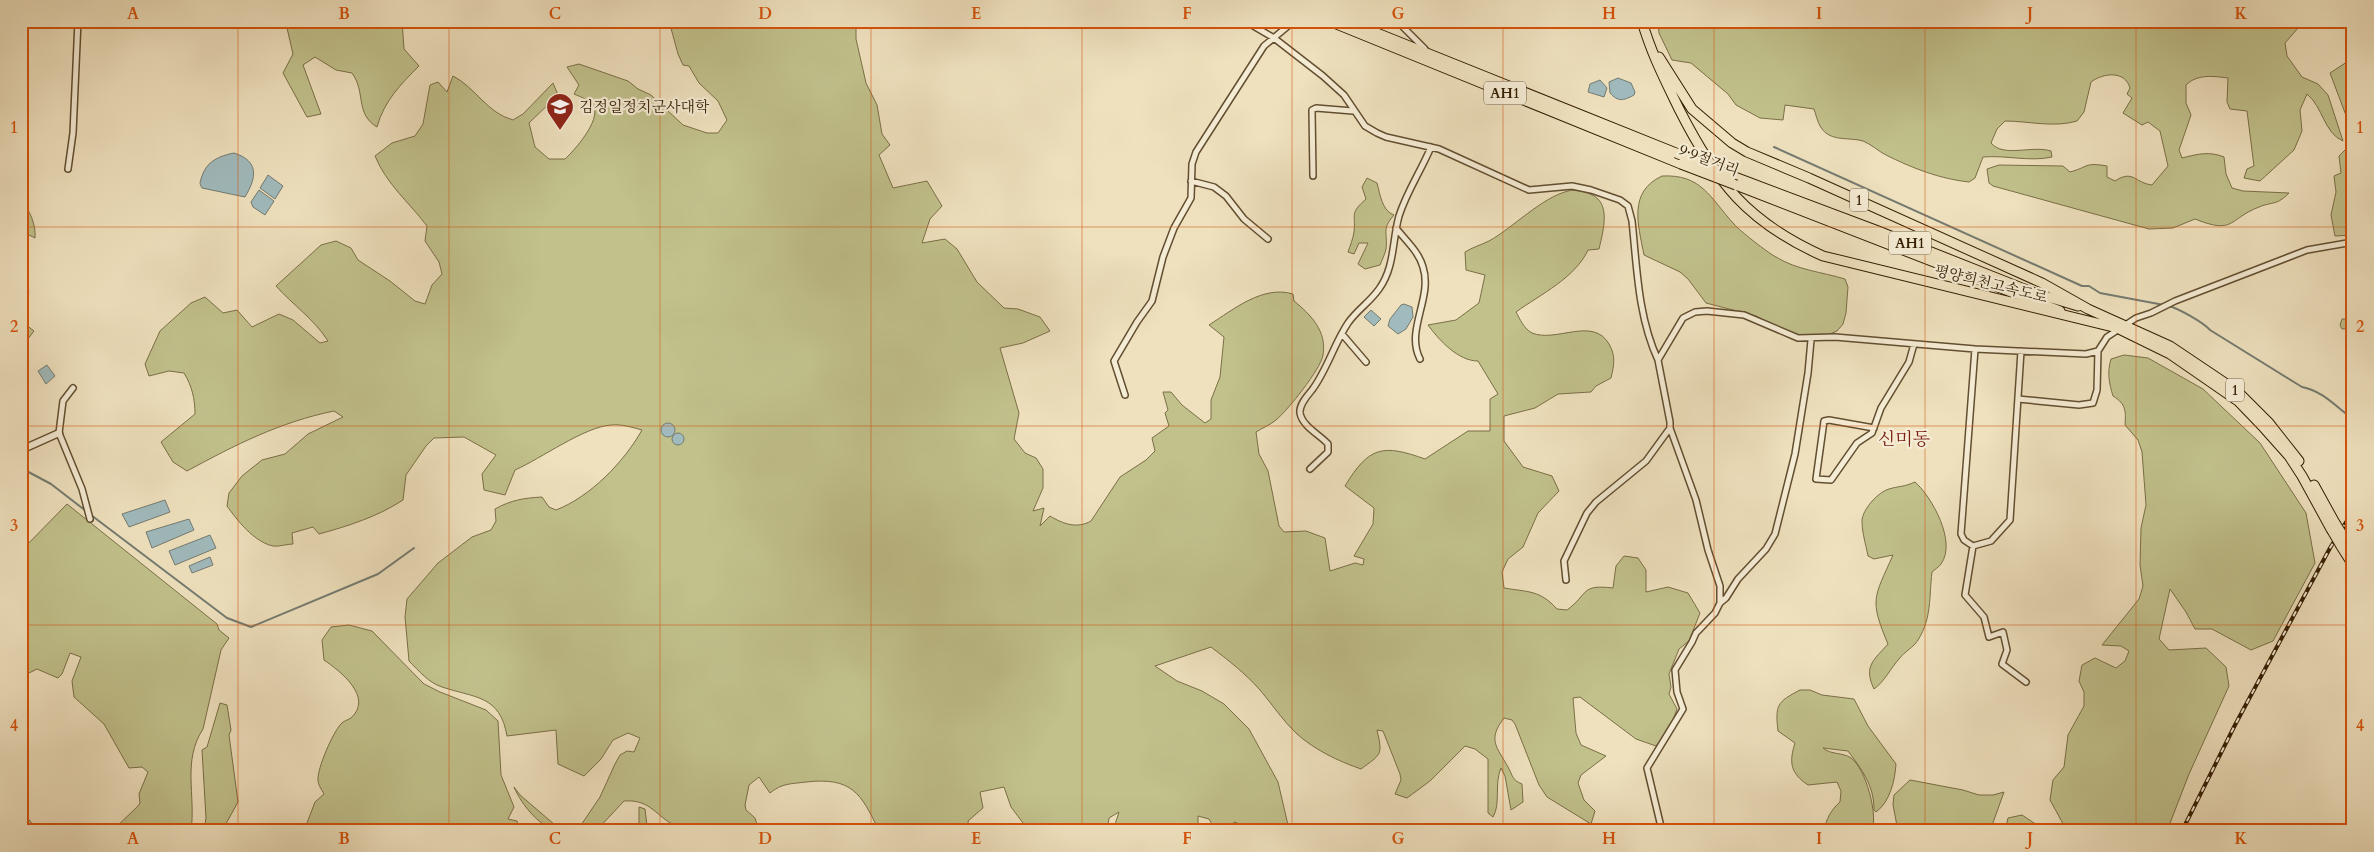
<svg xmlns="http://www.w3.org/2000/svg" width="2374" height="852" font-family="Cardo,'Noto Serif KR',serif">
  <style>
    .green { fill: #c1c18c; stroke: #7a6f46 }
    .water { fill: #a0babd; stroke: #747b71 }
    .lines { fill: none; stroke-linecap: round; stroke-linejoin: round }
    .stream { stroke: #747b71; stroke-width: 2 }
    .minor-casing { stroke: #624e30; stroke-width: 8 }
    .tertiary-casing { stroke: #624e30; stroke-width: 9 }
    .trunk-casing { stroke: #331d00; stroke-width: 11 }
    .motorway-casing { stroke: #331d00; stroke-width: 11 }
    .minor { stroke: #f5ecd5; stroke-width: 5 }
    .tertiary { stroke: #f5ecd5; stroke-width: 6 }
    .trunk { stroke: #efe1be; stroke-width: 9 }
    .motorway { stroke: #efe1be; stroke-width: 9 }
    .rail-casing { stroke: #331d00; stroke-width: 4 }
    .rail { stroke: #f5ecd5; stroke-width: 2; stroke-dasharray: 5.5; stroke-linecap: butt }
    .trunk-bridge-casing { stroke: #331d00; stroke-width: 11; stroke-linecap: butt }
    .motorway-bridge-casing { stroke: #331d00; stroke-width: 11; stroke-linecap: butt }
    .trunk-bridge { stroke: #efe1be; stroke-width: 9 }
    .motorway-bridge { stroke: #efe1be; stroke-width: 9 }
    .grid { fill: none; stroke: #d6530b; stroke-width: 1; stroke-opacity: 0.55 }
    .labels { text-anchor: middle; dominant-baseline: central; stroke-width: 4.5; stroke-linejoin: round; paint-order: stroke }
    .shield { fill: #f5ecd5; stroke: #6d5b40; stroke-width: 1 }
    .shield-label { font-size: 14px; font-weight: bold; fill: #331d00 }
    .poi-label { font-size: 15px; fill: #331d00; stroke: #f5ecd5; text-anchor: start }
    .street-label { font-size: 15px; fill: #331d00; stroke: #f5ecd5 }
    .quarter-label { font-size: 18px; fill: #7a1f14; stroke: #f5ecd5 }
    .neatline { fill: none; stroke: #d6530b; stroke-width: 2 }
    .grid-label { font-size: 16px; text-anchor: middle; font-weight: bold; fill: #d6530b }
  </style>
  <rect width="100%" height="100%" fill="#efe1be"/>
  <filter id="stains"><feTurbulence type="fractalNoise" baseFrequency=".004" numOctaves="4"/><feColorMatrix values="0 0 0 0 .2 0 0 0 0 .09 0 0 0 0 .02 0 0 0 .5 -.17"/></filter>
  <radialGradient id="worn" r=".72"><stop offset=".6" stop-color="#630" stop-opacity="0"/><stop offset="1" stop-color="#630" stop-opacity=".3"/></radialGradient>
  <path class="green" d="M281,21H402L404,49L419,66C401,84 384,101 377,127C355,114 366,92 352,73L336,70L315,57L303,65L321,114L307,117L283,73L293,54L287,28Z
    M669,21H856V39L866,83L877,105L882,134L890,145L879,155L893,188L927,181L942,206L930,219L922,243L945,239L957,249L977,282L1004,308L1018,309L1040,317L1050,331L1023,343L1000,348L1019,413L1014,439L1025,453L1036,458L1043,469V488L1033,511L1044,508L1040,526L1050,516C1063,524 1077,529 1091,521L1120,477L1146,460L1155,451L1152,438L1169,426L1165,413L1168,410L1163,392H1171L1182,405L1205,423L1211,419V400L1220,377L1224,337L1209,325C1234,309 1263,285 1293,294L1294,301C1311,315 1327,331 1323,355C1321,369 1287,411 1276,420C1270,425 1262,428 1256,432L1259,454L1268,471L1279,526L1284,532L1306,531L1325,538L1330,571L1355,563L1363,565L1364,559L1354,556L1373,524L1374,508L1345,486C1369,446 1383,444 1425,459L1468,431H1490V399L1498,394L1478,361C1458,361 1439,340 1428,325L1456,320L1479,303L1485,275L1466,270L1465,252C1473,247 1481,245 1489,241C1514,227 1541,198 1568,191C1575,189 1584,191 1590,194C1612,202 1603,231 1599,249L1588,250C1575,278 1541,294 1516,312C1520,319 1524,329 1532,333C1556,343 1593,316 1609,344C1616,356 1614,365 1611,378L1596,386L1591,392L1558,394L1535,408L1504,416V441L1523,467L1552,476L1559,491L1538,513L1523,547L1508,559L1502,572L1504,588C1528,592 1540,590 1557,609L1567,610C1589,594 1580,584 1613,588L1616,566L1624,556L1638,558L1646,570V592L1668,587L1688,593L1700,613L1689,641L1679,649L1669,674L1671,687L1669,694L1677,709L1670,728L1656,746L1636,739L1580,697L1573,698L1576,733L1581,745L1606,756L1581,775L1578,783L1584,800L1595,811L1591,824L1547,797L1539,785L1515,724L1512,720L1504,718C1487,740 1497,747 1508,767C1513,776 1512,780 1522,784L1523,802L1511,810L1505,776L1501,768C1494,784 1501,804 1493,817L1488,813V759L1475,749L1465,746L1430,781L1407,798L1395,794L1401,780L1400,774L1383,731L1377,730C1383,756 1381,754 1361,769C1338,761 1315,750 1297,734C1283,721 1272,704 1260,690C1245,673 1228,660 1211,647L1155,666L1177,681L1202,691L1224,704L1249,729L1278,782L1288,825L1294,831H1254L1252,828L1234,822L1232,831H1216L1209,819L1198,816V831H1113L1119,812L1109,818L1107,831H1097L1094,827L1088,831H1029L1011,807L1004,787L980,792L983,808L968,821L969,831H879C861,793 852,777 806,782C791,784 782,783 770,793L759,777L749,785L745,805L746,810L755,818L759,831H642L639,824V807L645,809L647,826C657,831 668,832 678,827C655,817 652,799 624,801L596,831H577L600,797L615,764L620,755L627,751L634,752L640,738L628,733L613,740L601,759L584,776L558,764L556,730L507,736C500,695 475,698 442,687C429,683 419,671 409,661L405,617L407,599L438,563L472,537L491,530L496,521L495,509C511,500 524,498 542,497L549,507L556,510C590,497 624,462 642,430C631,427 621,424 611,425C584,427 542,458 515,470L505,495L484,490L482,474L496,455L464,437L434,438L426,446L406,475L403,500C377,517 348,526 319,534L313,527L292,533L293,544C287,544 278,547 273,546C254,542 237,520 227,506L229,493L242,476L262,460L285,454L308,434L343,417L334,411C280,422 235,445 187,471L173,462L161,442L195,414C195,399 192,386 184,373L169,371L149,376L145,364L160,331L191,303L205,297L223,313L237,310L252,327L279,314L293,320L320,343L328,341C314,319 293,305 276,286L321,245L336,241L351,248L358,260L390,281L415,301L425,304L432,285L442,274L439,262L425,241L427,226C409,202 387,185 375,156L392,143L415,136L423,124L430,85L438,82L447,92L453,76C476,88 487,113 513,120L523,114L553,83L558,95L529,123L535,147L549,159H565C575,150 600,121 594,107C590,100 581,97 574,94L579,85L567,67L579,64L628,81L638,89L651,95L683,125L707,133H718L727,120L718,101L699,83L689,66L683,65L678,54Z
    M1658,21H2028L2040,25L2053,21H2309L2298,28L2285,43L2287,56L2302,77L2318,84L2328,95L2343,141C2324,133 2323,107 2307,94L2300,110L2302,131L2294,150L2260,181L2244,178L2247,169L2254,166L2247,111L2230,109L2227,102L2228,78C2213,76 2197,74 2186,85V103L2191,115L2179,150L2182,158C2198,154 2209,151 2224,157L2226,174L2232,188L2243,191L2289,193C2276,206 2274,201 2259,207C2228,219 2235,235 2195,219L2173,228L2149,229L1993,186L1989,183L1987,169L1999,165L2063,166L2070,172C2089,167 2084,162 2107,166V177L2115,181C2133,169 2135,183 2152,185L2168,166L2160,131L2148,122L2142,125L2123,113L2132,98L2127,94L2130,88C2125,70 2103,73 2091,82L2084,112L2077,121C2054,128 2028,121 2005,121L1997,129L1991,143C2004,158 2031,145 2051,151L2052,157C2030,162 2006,155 1983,157L1975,178L1969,182C1940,179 1912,168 1886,155C1878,151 1871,144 1863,141C1853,138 1838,140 1829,135C1819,130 1817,118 1814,109L1785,105L1783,120L1760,118L1736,105L1728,94L1691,63L1672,60L1659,33Z
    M2353,58V134L2330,73Z
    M2353,142V235L2335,236L2331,215L2336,192L2334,176L2341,173L2339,156Z
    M1662,176C1702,174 1710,198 1734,224C1740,231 1768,253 1776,257C1797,270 1822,272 1845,279L1848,287L1846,313L1843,324L1837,331L1825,336H1800L1782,330L1756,316L1706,303L1688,279L1680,272L1644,255C1638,224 1628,192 1662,176Z
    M1367,178L1377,183C1380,194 1382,211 1394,215C1381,230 1388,232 1386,249C1385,254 1382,260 1380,265L1365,269L1358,264L1368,243H1359L1354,254L1348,252C1350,246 1353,239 1354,232C1356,214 1349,214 1366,199L1362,187Z
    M21,200C30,211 36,224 35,238L21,231Z
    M21,274C34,287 28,300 21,315Z
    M2342,319H2353V328L2342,329L2340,325Z
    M21,321L34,331L21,348Z
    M2124,355L2148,358L2203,389L2260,443L2306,513L2315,563L2273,641L2251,650L2212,629H2195L2186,612L2170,589L2159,639L2169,650L2206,648L2226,667L2229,686L2189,774L2167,831H2067L2050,800L2053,780L2064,767L2068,735L2084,706V692L2079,681L2082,665L2095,658L2116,668L2125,661L2129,651L2121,646L2102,645L2139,599L2143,586L2140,565L2141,528L2146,505L2142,452L2138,440L2125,425C2126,411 2126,404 2113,396C2109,383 2107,372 2111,359Z
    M1915,482C1932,497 1957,542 1941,564C1939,567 1934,570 1932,572C1929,596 1932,618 1918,640C1914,647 1904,652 1899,659C1890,669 1885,681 1874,689C1863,666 1874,660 1888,644C1869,599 1874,598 1893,555L1874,559L1868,556C1866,545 1862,533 1862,521C1862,510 1878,492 1889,489C1899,486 1904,487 1915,482Z
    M67,504L217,624L219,630L229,638L221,650L203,729C182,761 196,795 191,831H112L138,806L140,803L139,794L148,772L142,767L129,768L104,724L74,697L72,681L81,657L70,653L62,674L58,678L37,669L27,674L21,673V551Z
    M349,625L372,631L424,684L440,692L486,710L498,721L501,775L514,807L508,819L517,821L520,831H304L315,802L324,794C322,790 318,785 318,780C317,769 333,732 341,724C343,721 348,720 351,718C374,697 340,671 324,660L322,640L331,627Z
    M1800,690H1810L1822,695L1854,699L1868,726L1896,764C1895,780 1890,802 1876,812L1874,810C1874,785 1862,770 1848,751L1823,748C1831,755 1842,752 1851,758C1866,769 1878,814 1872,831H1824C1826,819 1831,810 1840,802L1841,791L1837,782L1808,785C1790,773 1789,762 1795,743L1778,731C1775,705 1777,702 1800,690Z
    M220,703L227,705L231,730L229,735L238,802L222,831H204L206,818L202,750L207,747Z
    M1910,780L1963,790L1979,795H1993L2004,792L1990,831H1898L1893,805L1894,795Z
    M514,787L520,795L562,831C542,831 521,804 514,787Z
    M2022,815L2046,831H2005L2008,818Z
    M26,816L38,831H21V817Z"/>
  <path class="water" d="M1618,78L1631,83L1635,92L1634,95C1623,101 1618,102 1610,93L1609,82Z
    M1600,80L1607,88L1604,97L1588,92L1590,84Z
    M234,153C259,161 257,177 245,197L202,188C199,183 200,182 202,176C207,161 219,156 234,153Z
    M268,175L283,186L275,199L260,188Z
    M259,190L274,201L265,215L253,207L251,202Z
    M1404,304L1412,307L1413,317L1406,329L1398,334L1388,326L1390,319L1401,305Z
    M1371,310L1381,319L1374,326L1364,317Z
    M47,365L55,376L46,384L38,371Z
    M661 430a7 7 0 1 1 14 0a7 7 0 1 1-14 0Z
    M672 439a6 6 0 1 1 12 0a6 6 0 1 1-12 0Z
    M165,500L170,512L129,527L122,514Z
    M189,519L194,530L152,548L146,532Z
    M210,535L216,548L175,565L169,551Z
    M210,557L213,565L192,573L189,566Z"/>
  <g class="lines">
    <path class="stream" d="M1774,147L2082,286H2089L2100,293L2164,305
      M2169,306C2179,309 2203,322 2210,330L2302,387C2323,391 2336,407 2353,419
      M21,468L51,484L86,511
      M91,515L227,618L251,627L378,574L414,548"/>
    <defs>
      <path id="minor" d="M1245,21L1274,38L1323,76L1344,95L1365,126L1377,133L1386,137L1439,149L1529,190L1572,186L1591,190L1620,200L1628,206L1632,221C1637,268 1638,317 1658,360
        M1397,21L1425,49
        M68,169L73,133L78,21
        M1313,176L1312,110L1316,108L1353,111
        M1191,181L1214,187L1226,196L1244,219L1268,239
        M1396,228C1406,241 1419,252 1423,267C1433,298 1405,330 1420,359
        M1342,334L1366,362
        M1975,349L1961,534L1964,540L1973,546L1991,541L2010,520L2021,351
        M73,388L63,401L59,433L82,489L90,519
        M1125,395L1114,361L1137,322L1152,301L1163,257L1174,228L1191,198L1192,164L1196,152L1264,46L1294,21
        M2018,399L2079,405L2093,403L2097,390L2098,351
        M1874,428L1829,420L1824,421L1816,479L1831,480L1857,443L1872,433L1881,408L1909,362L1914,344
        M1310,469L1328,452V444C1320,435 1302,426 1300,413C1299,405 1307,396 1312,390C1327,370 1334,344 1348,323C1357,310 1370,302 1379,289C1395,267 1392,241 1399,216C1407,191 1421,171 1431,147
        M1973,546L1965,595L1984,617L1989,637L2003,632L2007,650L2002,664L2026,682
        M1566,580L1564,561L1587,513L1596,502L1646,461L1670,428V422L1658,360L1683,318L1695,312L1707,311L1744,315L1798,338L1835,337L1975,349L2086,354L2098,351L2107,337L2136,318L2151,313L2175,301L2307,250L2353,242
        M1720,603L1726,598L1738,579L1766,549L1775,534L1795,454L1808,373L1811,340
        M1662,831L1647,768L1683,709L1677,692L1675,670L1692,642L1696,633L1715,613L1720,603V586L1708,550L1696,500L1670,428"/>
      <path id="tertiary" d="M21,450L59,433"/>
      <path id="trunk" d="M1329,21L1681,164
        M1347,21L1676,153
        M1732,176L1878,231L2032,292L2078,306
        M1736,185L2060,311"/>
      <path id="motorway" d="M1642,21C1651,53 1665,80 1679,109C1716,182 1747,222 1823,256L2117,328L2170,354L2238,401L2264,428L2289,456L2302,476L2331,529
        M1659,57L1692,109L1732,143L1747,152L1809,178L2042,283L2088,309L2170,346L2237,391L2269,423L2299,461
        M2314,485L2335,523
        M2345,539L2353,552
        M2341,546L2353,565"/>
    </defs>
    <use href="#minor" class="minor-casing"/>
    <use href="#tertiary" class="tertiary-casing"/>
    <use href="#trunk" class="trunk-casing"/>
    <use href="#motorway" class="motorway-casing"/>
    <use href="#minor" class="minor"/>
    <use href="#tertiary" class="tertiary"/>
    <use href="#trunk" class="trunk"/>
    <use href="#motorway" class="motorway"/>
    <defs>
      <path id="rail" d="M2182,831L2235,725L2330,548L2353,511"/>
    </defs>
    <use href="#rail" class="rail-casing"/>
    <use href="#rail" class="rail"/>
    <defs>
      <path id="trunk-bridge" d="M1676,153L1732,176
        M1681,164L1736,185"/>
      <path id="motorway-bridge" d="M2335,523L2345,539
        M2331,529L2341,546"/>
    </defs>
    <use href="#trunk-bridge" class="trunk-bridge-casing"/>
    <use href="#motorway-bridge" class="motorway-bridge-casing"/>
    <use href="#trunk-bridge" class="trunk-bridge"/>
    <use href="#motorway-bridge" class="motorway-bridge"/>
  </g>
  <path class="grid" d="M238,21V831M449,21V831M660,21V831M871,21V831M1082,21V831M1292,21V831M1503,21V831M1714,21V831M1925,21V831M2136,21V831M21,227H2353M21,426H2353M21,625H2353"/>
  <defs>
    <symbol id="university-pin" viewBox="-11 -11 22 30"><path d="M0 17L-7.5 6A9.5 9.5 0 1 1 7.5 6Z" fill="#8f2418" stroke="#f5ecd5"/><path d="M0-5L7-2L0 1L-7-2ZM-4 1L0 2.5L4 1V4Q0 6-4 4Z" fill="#fff"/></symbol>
  </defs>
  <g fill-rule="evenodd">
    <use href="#university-pin" x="544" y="91" width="32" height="43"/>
  </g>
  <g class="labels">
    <g class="shield">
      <rect x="1484" y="81.5" width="42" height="23" rx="4"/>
      <rect x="1850" y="188.5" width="18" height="23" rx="4"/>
      <rect x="1889" y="231.5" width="42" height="23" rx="4"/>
      <rect x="2226" y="378.5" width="18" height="23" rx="4"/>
    </g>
    <g class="shield-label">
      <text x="1505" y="93">AH1</text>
      <text x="1859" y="200">1</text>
      <text x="1910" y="243">AH1</text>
      <text x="2235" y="390">1</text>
    </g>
    <g class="poi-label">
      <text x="579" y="107">김정일정치군사대학</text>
    </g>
    <g class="street-label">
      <text transform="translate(1709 160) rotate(21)">9·9절거리</text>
      <text transform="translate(1991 284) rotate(14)">평양희천고속도로</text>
    </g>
    <g class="quarter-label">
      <text x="1904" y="439">신미동</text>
    </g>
  </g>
  <rect width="2374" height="852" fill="none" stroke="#efe1be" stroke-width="55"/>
  <rect x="28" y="28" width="2318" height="796" class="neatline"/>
  <g class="grid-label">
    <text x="133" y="19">A</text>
    <text x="344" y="19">B</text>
    <text x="555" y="19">C</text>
    <text x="765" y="19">D</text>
    <text x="976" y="19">E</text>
    <text x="1187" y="19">F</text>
    <text x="1398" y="19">G</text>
    <text x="1609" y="19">H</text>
    <text x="1819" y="19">I</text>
    <text x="2030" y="19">J</text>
    <text x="2241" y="19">K</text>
    <text x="14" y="133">1</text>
    <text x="2360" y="133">1</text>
    <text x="14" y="332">2</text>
    <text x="2360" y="332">2</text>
    <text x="14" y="531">3</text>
    <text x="2360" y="531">3</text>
    <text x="14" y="731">4</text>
    <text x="2360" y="731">4</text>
    <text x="133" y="844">A</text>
    <text x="344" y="844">B</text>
    <text x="555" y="844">C</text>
    <text x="765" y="844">D</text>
    <text x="976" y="844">E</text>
    <text x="1187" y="844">F</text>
    <text x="1398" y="844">G</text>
    <text x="1609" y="844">H</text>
    <text x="1819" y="844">I</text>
    <text x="2030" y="844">J</text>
    <text x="2241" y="844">K</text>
  </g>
  <rect width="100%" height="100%" filter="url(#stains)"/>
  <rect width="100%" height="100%" fill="url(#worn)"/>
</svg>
